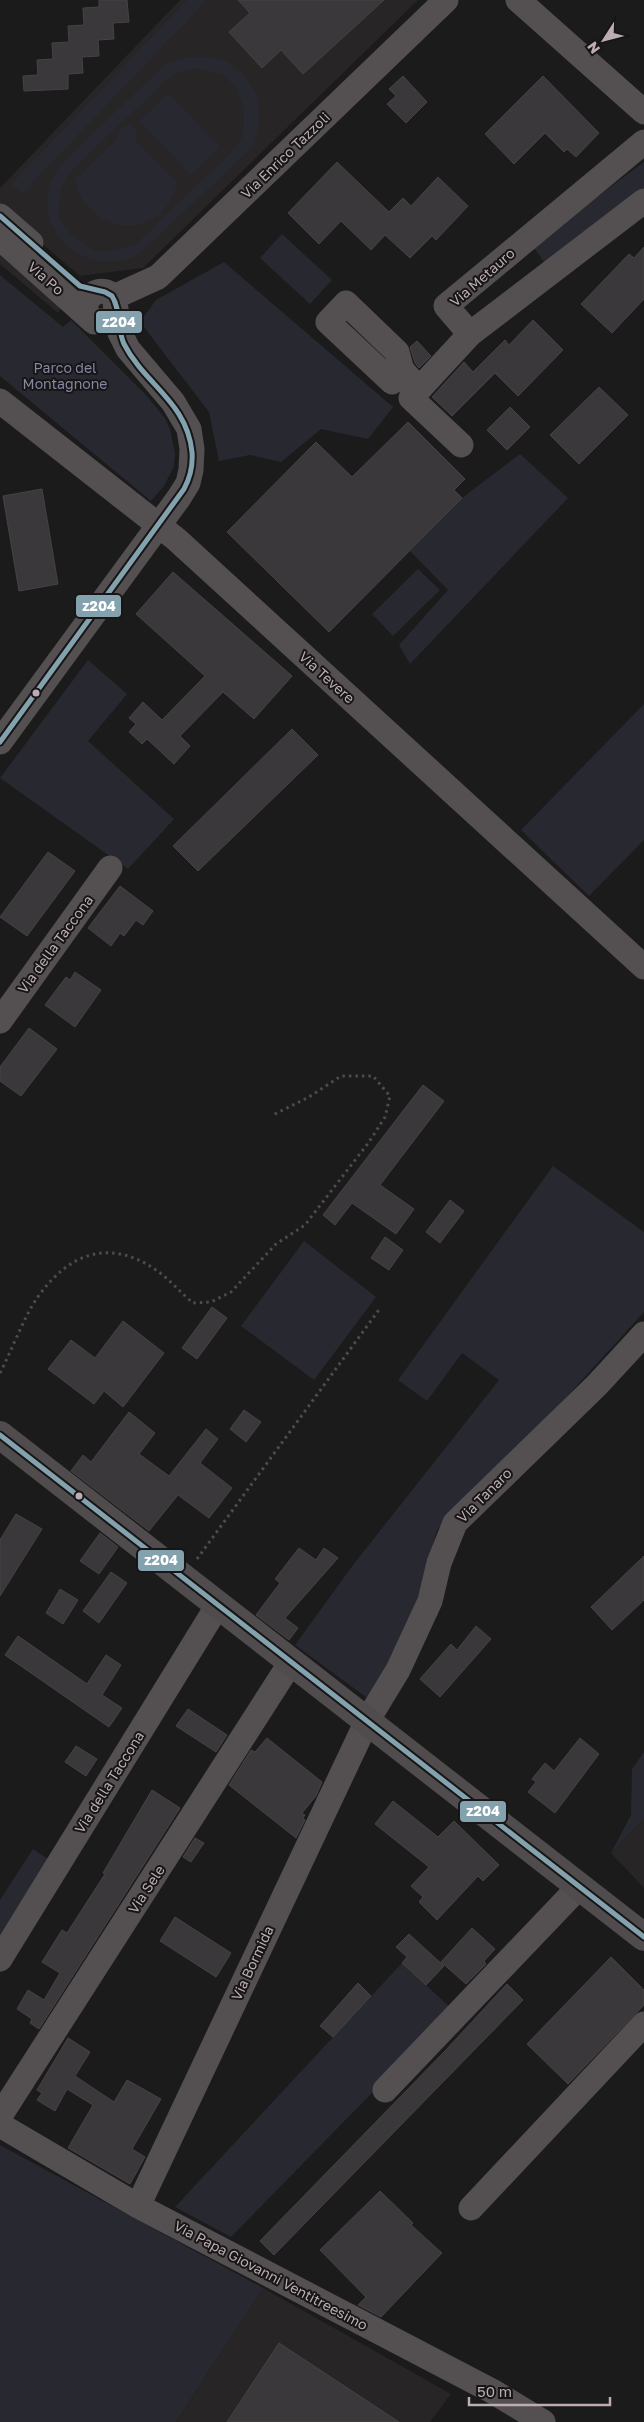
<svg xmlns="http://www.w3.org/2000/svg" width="644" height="2422" font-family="'Golos Text',sans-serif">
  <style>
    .built { fill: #272525 }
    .green { fill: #282831; fill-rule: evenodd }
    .building { fill: #3a383a; stroke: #474345 }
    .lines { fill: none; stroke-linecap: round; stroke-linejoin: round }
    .path { stroke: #4f4b4c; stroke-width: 3; stroke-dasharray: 2.5 4; stroke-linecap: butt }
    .minor { stroke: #544f51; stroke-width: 25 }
    .major { stroke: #504c4d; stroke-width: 28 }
    .bus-1-casing { stroke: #171515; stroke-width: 9 }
    .bus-1 { stroke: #84a2ae; stroke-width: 5 }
    .bus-dot { fill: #bbadb3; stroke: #171515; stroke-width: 2 }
    .labels { text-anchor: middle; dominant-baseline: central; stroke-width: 4; stroke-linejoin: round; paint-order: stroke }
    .street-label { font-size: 14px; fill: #bbadb3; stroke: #171515 }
    .park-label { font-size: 14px; fill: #8587a5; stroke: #171515 }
    .line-badge { stroke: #171515; stroke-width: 2 }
    .badge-label { font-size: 14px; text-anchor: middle; font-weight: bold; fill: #fff }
  </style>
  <rect width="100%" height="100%" fill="#1b1b1b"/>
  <path class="built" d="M180,0H418L143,268L80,276L0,208V188Z
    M0,224L75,288L58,313L0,264Z
    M644,1819V1888L611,1853Z
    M263,2288L451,2394L430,2422H176Z"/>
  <path class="green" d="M187,0H207L22,194L11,184Z
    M186,57C199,57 215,56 228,62C232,64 236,69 240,72C263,94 263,119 253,147L138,255C78,283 19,218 62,163L165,64ZM196,68L223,75L236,88L244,108V123L242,137L232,151L135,245L111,251L93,250L70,234L59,219L60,191L68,174L172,75Z
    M168,93L220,147L191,175L139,121Z
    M124,126H131L136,131V142L177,183C167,229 116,240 85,204C80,198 77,187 74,180L118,138L119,130Z
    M644,162V188L544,262L532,245Z
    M282,234L332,280L310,304L260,258Z
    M224,262L393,407L368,439L321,429L281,462L250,455L219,461L209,412L140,322L156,300Z
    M0,275L63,327L71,320L146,395L165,418L170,429L175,453L174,466L164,486L151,501L0,376Z
    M520,454L568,498L410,664L399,645L448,590L410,551L462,498Z
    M418,569L440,590L393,636L372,614Z
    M88,660L127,694L88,741L174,819L128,869L0,778Z
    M644,704V840L589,896L521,830Z
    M553,1166L644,1232V1312L529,1438L437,1530L411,1623L370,1700L295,1645L353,1565L499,1380L462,1353L427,1401L398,1380Z
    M304,1241L376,1297L314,1380L241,1326Z
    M644,1752V1819L611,1853L631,1815L632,1769Z
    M33,1849L48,1859L0,1935V1900Z
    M402,1963L453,2010L231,2237L175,2207Z
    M0,2145L263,2288L176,2422H0Z"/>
  <path class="building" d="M99,0H127L129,22L113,23L114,39L98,40L99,56L82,57L83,73L68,74V89L24,91L23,76L38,75L37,60L53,59L52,43L69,42L68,26L84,25L83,8L99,7Z
    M238,0H384L303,74L281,50L262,68L229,32L250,13Z
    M403,76L427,102L406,123L387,104L396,96L389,89Z
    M543,76L599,133L576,157L567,149L564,152L545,133L514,164L485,134Z
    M337,162L389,212L403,198L411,206L438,177L468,206L436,240L432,236L410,258L385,235L371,250L341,221L319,244L288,213Z
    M644,247V299L612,333L581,304L629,254L634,258Z
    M533,320L563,350L518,396L495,373L452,416L432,397L464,362L473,372L505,340L509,345Z
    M417,341L431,356L419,368L415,363L410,347Z
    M599,387L628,415L579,464L550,435Z
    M510,407L530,427L507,450L487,430Z
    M408,422L465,479L454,490L462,498L329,632L227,532L316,442L352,477Z
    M42,489L58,584L19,591L3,496Z
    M173,572L292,676L254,719L223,692L180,736L190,746L174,764L147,739L142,744L129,732L136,724L129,718L143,702L162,720L205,676L136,614Z
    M292,729L318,755L198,871L173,846Z
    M48,852L75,871L27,936L0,917Z
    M120,886L153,911L143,925L136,920L124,936L120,933L111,946L88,928Z
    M75,972L101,990L75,1027L45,1005L66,977L70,980Z
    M29,1028L57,1049L21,1096L0,1081V1067Z
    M423,1085L444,1101L380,1185L414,1209L396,1234L352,1203L335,1225L323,1215Z
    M450,1200L464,1211L440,1243L426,1232Z
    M385,1237L403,1250L389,1270L371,1258Z
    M212,1307L227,1318L197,1359L182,1348Z
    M123,1321L164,1353L123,1407L104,1391L94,1404L48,1369L71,1340L95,1358Z
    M244,1410L261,1422L246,1442L230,1429Z
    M129,1412L155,1433L139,1454L169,1476L206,1429L218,1439L200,1463L232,1488L209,1518L178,1495L149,1531L71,1471L83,1455L91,1462Z
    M16,1514L42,1529L0,1596V1540Z
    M100,1533L118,1547L99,1574L80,1561Z
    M299,1548L316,1560L324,1548L338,1558L285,1618L298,1628L289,1640L256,1615L280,1583L275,1579Z
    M644,1556V1600L612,1630L591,1607Z
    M111,1572L127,1583L99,1623L83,1611Z
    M60,1589L78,1600L63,1624L46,1613Z
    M476,1626L491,1639L440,1697L420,1679L451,1644L457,1650Z
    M18,1636L87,1684L106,1655L121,1665L102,1695L122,1708L109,1727L5,1655Z
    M188,1709L227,1735L216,1752L176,1726Z
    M267,1738L322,1782L316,1796L302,1813L305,1815L303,1818L305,1820L296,1838L229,1785L251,1750L255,1752Z
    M580,1738L599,1754L555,1813L528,1792L536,1782L532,1779L545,1763L554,1771Z
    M76,1746L97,1759L86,1776L65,1762Z
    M152,1790L180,1808L39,2029L30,2023L32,2019L17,2009L28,1990L44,2000L60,1973L42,1962L62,1930L67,1933L105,1874L103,1873Z
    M393,1801L438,1837L454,1821L499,1865L483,1881L478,1876L437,1920L419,1902L423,1897L411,1886L429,1867L375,1824Z
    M195,1838L204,1843L191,1862L183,1857Z
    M175,1917L231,1953L216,1977L160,1941Z
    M472,1928L495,1949L484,1961L486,1964L466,1984L441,1962Z
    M409,1934L444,1966L426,1985L402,1963L407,1957L396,1947Z
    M611,1957L644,1990V2005L568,2084L527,2044Z
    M358,1983L371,1996L333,2037L320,2026Z
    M507,1984L523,2000L274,2255L260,2241L444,2052Z
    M68,2038L90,2052L75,2076L114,2102L127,2080L161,2099L132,2149L145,2157L130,2184L68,2148L93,2105L67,2089L55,2111L37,2100L42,2093L37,2090Z
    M380,2191L413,2223L411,2225L442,2253L381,2317L358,2305L366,2297L320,2250Z
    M279,2343L399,2422H227Z"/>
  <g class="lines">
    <path class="path" d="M0,1373C11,1352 24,1317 37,1298C68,1254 108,1237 156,1270C169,1279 181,1293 193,1303L211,1302L231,1292L276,1244L305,1225L369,1142L385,1117L390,1096L373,1076H341L309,1097L273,1115
      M197,1559L381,1307"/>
    <path class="minor" d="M518,0L644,112
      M644,142L446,306L470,334L644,201
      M0,216L31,243
      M0,238L94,322
      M114,297L158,277L446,0
      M402,370L392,382L328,322L346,303L397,352L402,370L419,389
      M0,401L176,539L644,967
      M461,445L411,398L470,334
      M0,742L178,499L188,483L191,470L192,449L189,429L173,402L128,349L120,333L114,297C101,284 83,295 86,313L94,321H108L116,313
      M0,1021L110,868
      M0,1959L218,1605
      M385,2090L579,1887
      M0,2116L291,1662
      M0,2125L138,2206L492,2391L543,2422
      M138,2206L367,1721L398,1670L430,1601L439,1563L455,1523L597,1385L644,1334
      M471,2208L644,2024"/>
    <path class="major" d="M0,1435L644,1937"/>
    <defs>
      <path id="bus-1" d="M0,216L80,286L105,292L112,296C121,310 117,329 124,344C145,385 187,402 192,452C193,465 190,478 184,489L0,742
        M0,1435L644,1937"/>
    </defs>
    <use href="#bus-1" class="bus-1-casing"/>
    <use href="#bus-1" class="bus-1"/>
  </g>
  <g class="bus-dot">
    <circle cx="36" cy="693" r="4.5"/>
    <circle cx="79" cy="1496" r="4.5"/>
  </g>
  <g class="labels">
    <g class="street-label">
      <text transform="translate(285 155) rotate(-44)">Via Enrico Tazzoli</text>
      <text transform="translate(482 277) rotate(-41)">Via Metauro</text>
      <text transform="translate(46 278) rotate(41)">Via Po</text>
      <text transform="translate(327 677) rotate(42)">Via Tevere</text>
      <text transform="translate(55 944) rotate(-54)">Via della Taccona</text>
      <text transform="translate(484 1495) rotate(-45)">Via Tanaro</text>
      <text transform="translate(109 1782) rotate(-58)">Via della Taccona</text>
      <text transform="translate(146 1889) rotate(-57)">Via Sele</text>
      <text transform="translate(252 1963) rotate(-65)">Via Bormida</text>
      <text transform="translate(271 2275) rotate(28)">Via Papa Giovanni Ventitreesimo</text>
    </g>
    <g class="park-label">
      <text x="65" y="367">Parco del<tspan x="65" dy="16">Montagnone</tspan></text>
    </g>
  </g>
  <g class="line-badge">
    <rect x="95" y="310" width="48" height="24" rx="5" fill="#84a2ae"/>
    <rect x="75" y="594" width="47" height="24" rx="5" fill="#84a2ae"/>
    <rect x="137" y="1549" width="48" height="23" rx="5" fill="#84a2ae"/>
    <rect x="459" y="1800" width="48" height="23" rx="5" fill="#84a2ae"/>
  </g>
  <g class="badge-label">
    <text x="119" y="327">z204</text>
    <text x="99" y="611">z204</text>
    <text x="161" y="1565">z204</text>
    <text x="483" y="1816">z204</text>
  </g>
  <g transform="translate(604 40) rotate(234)" stroke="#171515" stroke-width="4" paint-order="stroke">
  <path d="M0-4L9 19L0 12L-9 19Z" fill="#bbadb3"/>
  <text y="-8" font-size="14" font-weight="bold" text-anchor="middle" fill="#bbadb3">N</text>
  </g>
  <path d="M469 2397v8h141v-8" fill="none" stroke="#bbadb3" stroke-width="2.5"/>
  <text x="477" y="2397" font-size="15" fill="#bbadb3" stroke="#171515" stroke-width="4" paint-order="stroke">50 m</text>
</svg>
